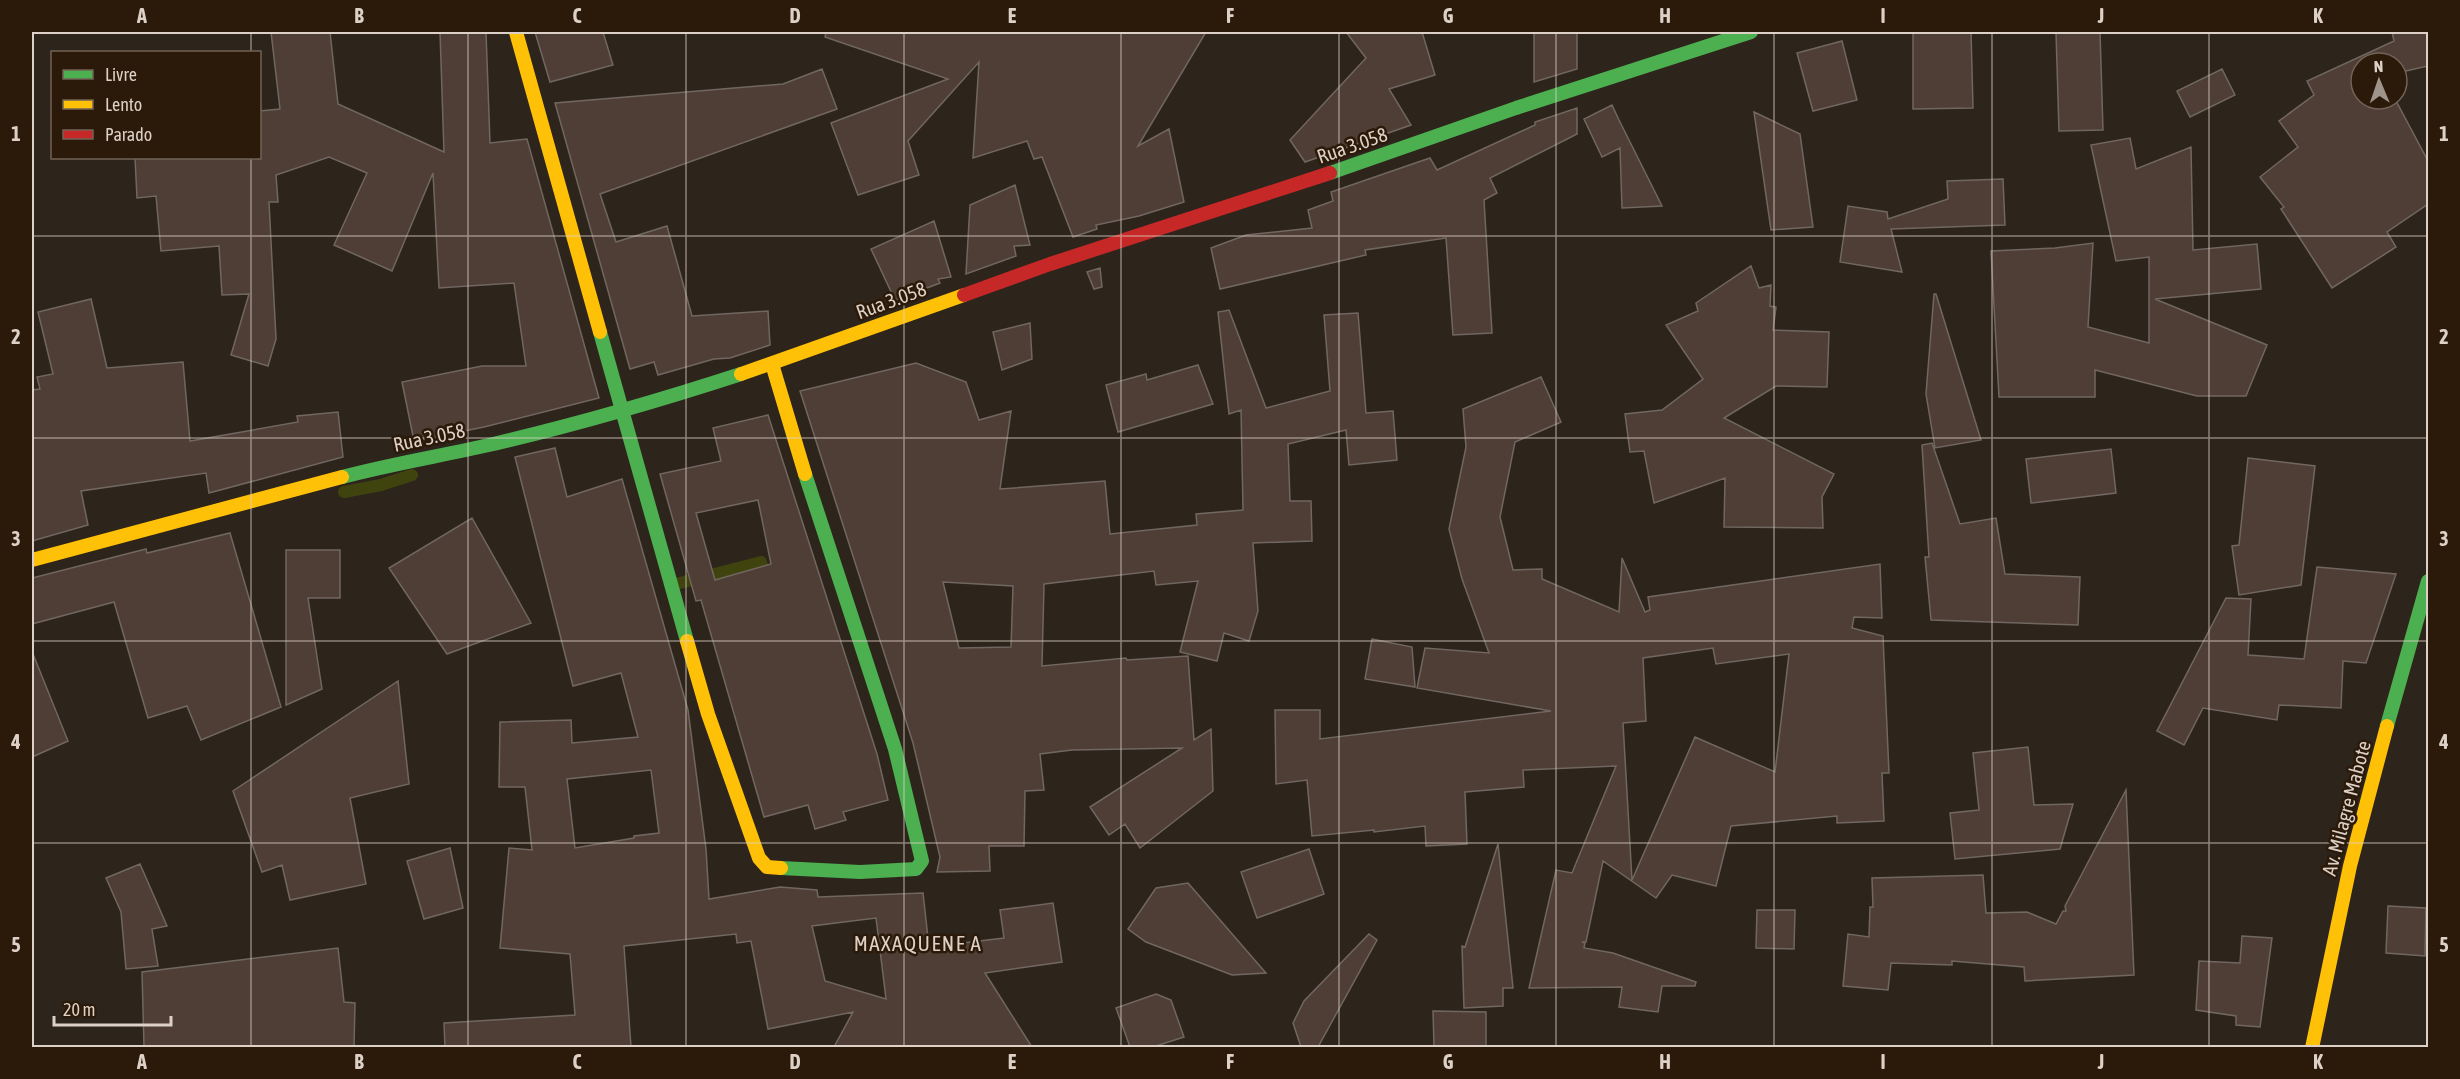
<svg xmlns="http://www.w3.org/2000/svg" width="2460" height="1079" font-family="'Asap Condensed',sans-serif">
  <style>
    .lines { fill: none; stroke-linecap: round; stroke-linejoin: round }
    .stream { stroke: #3f440f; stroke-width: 12 }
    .building { fill: #4f3e36; stroke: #716761; stroke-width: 1.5; fill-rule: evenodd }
    .fast { stroke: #4caf50; stroke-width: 14 }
    .slow { stroke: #ffc107; stroke-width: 14 }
    .jam { stroke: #c62828; stroke-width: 14 }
    .grid { fill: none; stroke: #ddd1c7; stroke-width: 1.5; stroke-opacity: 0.55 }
    .labels { text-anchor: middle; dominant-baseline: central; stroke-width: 5; stroke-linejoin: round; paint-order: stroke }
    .street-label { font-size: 20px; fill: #ddd1c7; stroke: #2b1a0a }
    .neighbourhood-label { font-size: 21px; letter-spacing: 1.5px; fill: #ddd1c7; stroke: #2b1a0a }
    .neatline { fill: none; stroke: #ddd1c7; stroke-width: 2 }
    .grid-label { font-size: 20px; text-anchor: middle; font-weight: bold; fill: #ddd1c7 }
  </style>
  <rect width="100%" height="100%" fill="#2d241b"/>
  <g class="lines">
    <path class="stream" d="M344,492L381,485L412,475
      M676,584L761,562L766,580"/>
  </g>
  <path class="building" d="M271,32H330L338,104L444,152L440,32H486L490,143L527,139L599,398L484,427L414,441L402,382L482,366H526L514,283L439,288L433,173L392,271L334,245L367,173L329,157L276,175L278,202H269L276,339L268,366L231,355L249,294L222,295L219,246L161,251L156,196L137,198L135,158H260V111L280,109Z
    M535,32H603L613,65L550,82Z
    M826,32H1206L1138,146L1169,129L1184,202L1139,216L1096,225L1097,229L1073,237L1042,157L1034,159L1027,141L973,158L979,62L908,141L919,175L858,195L831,123L948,79L825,37Z
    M1346,32H1422L1435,75L1389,89L1411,125L1305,162L1290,140L1366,58Z
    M1534,32H1577V69L1534,82Z
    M1913,32H1971L1973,108L1913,109Z
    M2056,32H2100L2103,130L2059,131Z
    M2392,32H2428V66L2397,73V63H2361V99H2395L2428,161V204L2387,232L2396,247L2332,288L2281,209L2284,207L2260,177L2298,147L2279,121L2314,95L2307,81L2394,41Z
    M1842,41L1857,100L1813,111L1797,53Z
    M822,69L837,109L600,194L616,242L667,226L692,316L768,311L770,345L730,358L714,359L658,375L654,362L630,369L555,103L783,84Z
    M2222,69L2235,95L2190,117L2177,91Z
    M1612,105L1619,120L1662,206L1622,208L1620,148L1602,157L1584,119Z
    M1577,108V134L1490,178L1497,193L1484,200L1492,333L1453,335L1446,238L1365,250L1366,255L1220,289L1211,248L1246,235L1312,228L1308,210L1333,201L1331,192L1430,158L1437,170L1535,125V122Z
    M1754,112L1800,134L1813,227L1771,230Z
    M2130,138L2136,169L2191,147L2193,250L2257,244L2261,289L2155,299L2267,345L2246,396H2197L2095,370V397H1999L1991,251L2055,248L2093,243L2088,327L2149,343V257L2116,261L2091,145Z
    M2003,179L2005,225L1891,229L1902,272L1840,262L1848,206L1887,212L1888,219L1948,199L1947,181Z
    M1015,185L1030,245L1014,246L1016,256L966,274L970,205Z
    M934,221L951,277L938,279L940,283L895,300L871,249Z
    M1751,266L1759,288L1771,285L1770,306L1776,307L1773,330L1829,332L1827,387L1776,386L1724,418L1834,474L1822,497L1823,528L1724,527L1725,478L1654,503L1644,451L1630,452L1625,414L1662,410L1703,379L1666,325L1698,311L1696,303Z
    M1100,268L1102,287L1094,289L1087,272Z
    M1934,294H1936L1981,440L1935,448L1926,394Z
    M91,299L107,368L183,362L190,441L298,422L297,416L338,412L343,457L209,493L206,473L81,491L88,525L32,541V390L40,389L37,377L53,374L38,312Z
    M1229,310L1266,408L1330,391L1324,315L1358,313L1366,413L1393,411L1397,460L1349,465L1346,430L1288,444L1290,501H1311L1312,541L1253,543L1258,611L1249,641L1224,633L1217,661L1180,652L1198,581L1156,585L1154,571L1044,584L1042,666L1126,658L1127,660L1188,656L1194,740L1211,729L1213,791L1140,848L1125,824L1109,835L1090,807L1182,748L1072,750L1040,754L1044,790L1025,791L1024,846H989L990,871L937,872L940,857L913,743L800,391L916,363L966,382L979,420L1011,411L1000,489L1105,481L1110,534L1197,525L1196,514L1243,510L1241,410L1229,414L1218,312ZM943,582L1013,586L1011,647L959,648Z
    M1030,323L1032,359L1002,370L993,332Z
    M1198,365L1213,404L1118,432L1106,385L1146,374L1147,380Z
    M1541,377L1561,422L1515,442L1500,517L1513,570L1542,569V579L1619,612L1622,558L1645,612L1650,610L1648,597L1880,564L1882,618L1854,617L1852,628L1883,636L1889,773H1882L1884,821L1837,823V816L1731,826L1716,886L1672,875L1656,898L1603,861L1586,942H1582L1585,943L1584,948L1613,953L1696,982L1695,986H1662L1658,1012L1619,1007L1622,987L1529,988L1556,870L1572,873L1616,766L1523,770L1524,787L1465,792L1467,844L1426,846L1425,826L1374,832V830L1312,836L1307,780L1276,784L1275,710H1320V739L1551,711L1417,688L1425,648L1489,653L1462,579L1449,529L1466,447L1463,409ZM1713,648L1716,664L1789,654L1775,772L1695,737L1632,880L1623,723L1646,721L1643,658Z
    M768,415L877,754L888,800L843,812L846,820L815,829L808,805L764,817L701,600L696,601L660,474L721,461L713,428ZM758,500L771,564L715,580L696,513Z
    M1932,443L1960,524L1996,518L2005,574L2080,577L2078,625L1931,620L1925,557H1929L1922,445Z
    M555,448L567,497L622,479L688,710L706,849L709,899L780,887L817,890L818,897L923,893L929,947L1004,938L1000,910L1053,903L1062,962L985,973L1032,1047H834L853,1012L768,1029L751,941L737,943L736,934L624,946L631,1047H445L444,1023L575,1015L570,954L500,948L509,848L532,850L525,787H499L500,722L571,720L572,743L638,737L621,673L573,686L515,457ZM651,770L659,833L634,836V838L575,848L567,779ZM876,918L886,999L825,981L812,926Z
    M2111,449L2116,493L2031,503L2026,459Z
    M2248,458L2315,466L2301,585L2239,595L2232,546L2239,545Z
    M472,518L531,623L447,654L389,568Z
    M230,533L281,707L201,740L187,706L148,718L114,602L32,624V578L146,549L147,553Z
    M286,550H340V598H308L322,689L286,705Z
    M2317,567L2396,574L2366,663L2343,661L2341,708L2279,705L2277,720L2203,708L2184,745L2157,731L2226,598L2251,599L2248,655L2304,659Z
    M1372,639L1412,647L1415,687L1365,679Z
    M33,654L68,741L32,757V655Z
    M398,681L409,784L350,798L366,884L290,900L282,865L262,872L233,791Z
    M2028,747L2034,805L2073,804L2060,849L1955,859L1950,813L1979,810L1973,753Z
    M2126,790L2134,975L2025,981L2024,967L1952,961V965L1891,963L1888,990L1843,986L1848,934L1869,937L1870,907H1873L1872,878L1983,875L1986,913L2027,912L2056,924L2063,911H2066L2065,906Z
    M1498,844L1513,988H1503V1006L1464,1008L1462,946L1465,947Z
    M450,848L463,908L424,919L407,861Z
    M1309,849L1324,894L1257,918L1241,872Z
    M140,864L167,926L152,929L158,966L126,969L121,912L106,878Z
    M1188,883L1266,973L1232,975L1146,942L1128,929L1156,888Z
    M2388,906L2426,908L2425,956L2386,953Z
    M1757,910H1795L1794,949L1756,948Z
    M1369,934L1377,940L1318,1047H1301L1293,1023L1304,1001Z
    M2242,936L2272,938L2260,1027L2236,1025V1016L2196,1010L2199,961L2240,963Z
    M338,948L344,1002L355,1003L354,1047H144L142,972Z
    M1156,994L1171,1000L1184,1037L1153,1047H1130L1116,1008Z
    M1433,1011L1486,1012V1047H1434Z"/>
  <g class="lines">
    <path class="fast" d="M1330,173L1516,108L1751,32
      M600,332L687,641
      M342,477C391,464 440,456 489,445C575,425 658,401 741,374
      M2387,726L2428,581
      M781,868L860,872L916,869L922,861L895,749L805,474"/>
    <path class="slow" d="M516,32L600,332
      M772,364L805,474
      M741,374L964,295
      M32,560L342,477
      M687,641L708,714L759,858L767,867L781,868
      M2312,1048L2350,866L2387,726"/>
    <path class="jam" d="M964,295L1050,264L1330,173"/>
  </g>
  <path class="grid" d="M251,32V52M468,32V1048M686,32V1048M904,32V1048M1121,32V1048M1339,32V1048M1556,32V1048M1774,32V1048M1992,32V1048M2209,32V1048M251,158V1048M32,236H2428M32,438H2428M32,641H2428M32,843H2428"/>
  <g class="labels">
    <g class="street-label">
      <text transform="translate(1352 145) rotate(-19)">Rua 3.058</text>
      <text transform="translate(891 300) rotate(-20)">Rua 3.058</text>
      <text transform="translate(429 437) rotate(-12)">Rua 3.058</text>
      <text transform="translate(2346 808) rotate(-75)">Av. Milagre Mabote</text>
    </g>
    <g class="neighbourhood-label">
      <text x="918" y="943">MAXAQUENE A</text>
    </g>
  </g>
  <rect width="2460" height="1079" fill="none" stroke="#2b1a0a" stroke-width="66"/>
  <rect x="51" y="51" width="210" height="108" fill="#2b1a0a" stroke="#726356" stroke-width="1.5"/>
  <rect x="63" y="70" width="30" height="9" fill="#4caf50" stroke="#726356" stroke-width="1.5"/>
  <text x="105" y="81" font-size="18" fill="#ddd1c7">Livre</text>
  <rect x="63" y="100" width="30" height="9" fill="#ffc107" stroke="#726356" stroke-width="1.5"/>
  <text x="105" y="111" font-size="18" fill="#ddd1c7">Lento</text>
  <rect x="63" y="130" width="30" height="9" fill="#c62828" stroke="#726356" stroke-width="1.5"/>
  <text x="105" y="141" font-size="18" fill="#ddd1c7">Parado</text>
  <g transform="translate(2379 81) rotate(358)"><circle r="28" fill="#2b1a0a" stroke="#726356" stroke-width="1.5"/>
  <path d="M0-4.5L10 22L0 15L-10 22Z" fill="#9f948b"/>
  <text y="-9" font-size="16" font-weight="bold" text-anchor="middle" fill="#ddd1c7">N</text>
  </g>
  <path d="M54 1016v9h117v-9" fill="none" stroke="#ddd1c7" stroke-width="3"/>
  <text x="63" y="1016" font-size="18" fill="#ddd1c7" stroke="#2b1a0a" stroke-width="4.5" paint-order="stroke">20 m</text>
  <rect x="33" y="33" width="2394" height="1013" class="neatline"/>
  <g class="grid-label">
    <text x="142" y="23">A</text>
    <text x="359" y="23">B</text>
    <text x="577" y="23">C</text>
    <text x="795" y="23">D</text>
    <text x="1012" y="23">E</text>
    <text x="1230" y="23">F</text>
    <text x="1448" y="23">G</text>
    <text x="1665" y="23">H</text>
    <text x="1883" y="23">I</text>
    <text x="2101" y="23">J</text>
    <text x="2318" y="23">K</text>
    <text x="16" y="141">1</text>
    <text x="2444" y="141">1</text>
    <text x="16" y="344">2</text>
    <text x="2444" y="344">2</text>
    <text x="16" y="546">3</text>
    <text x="2444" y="546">3</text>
    <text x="16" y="749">4</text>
    <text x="2444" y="749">4</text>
    <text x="16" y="952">5</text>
    <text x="2444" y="952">5</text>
    <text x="142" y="1069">A</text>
    <text x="359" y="1069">B</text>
    <text x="577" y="1069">C</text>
    <text x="795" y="1069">D</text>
    <text x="1012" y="1069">E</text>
    <text x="1230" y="1069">F</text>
    <text x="1448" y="1069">G</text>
    <text x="1665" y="1069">H</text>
    <text x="1883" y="1069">I</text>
    <text x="2101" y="1069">J</text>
    <text x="2318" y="1069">K</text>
  </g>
</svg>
